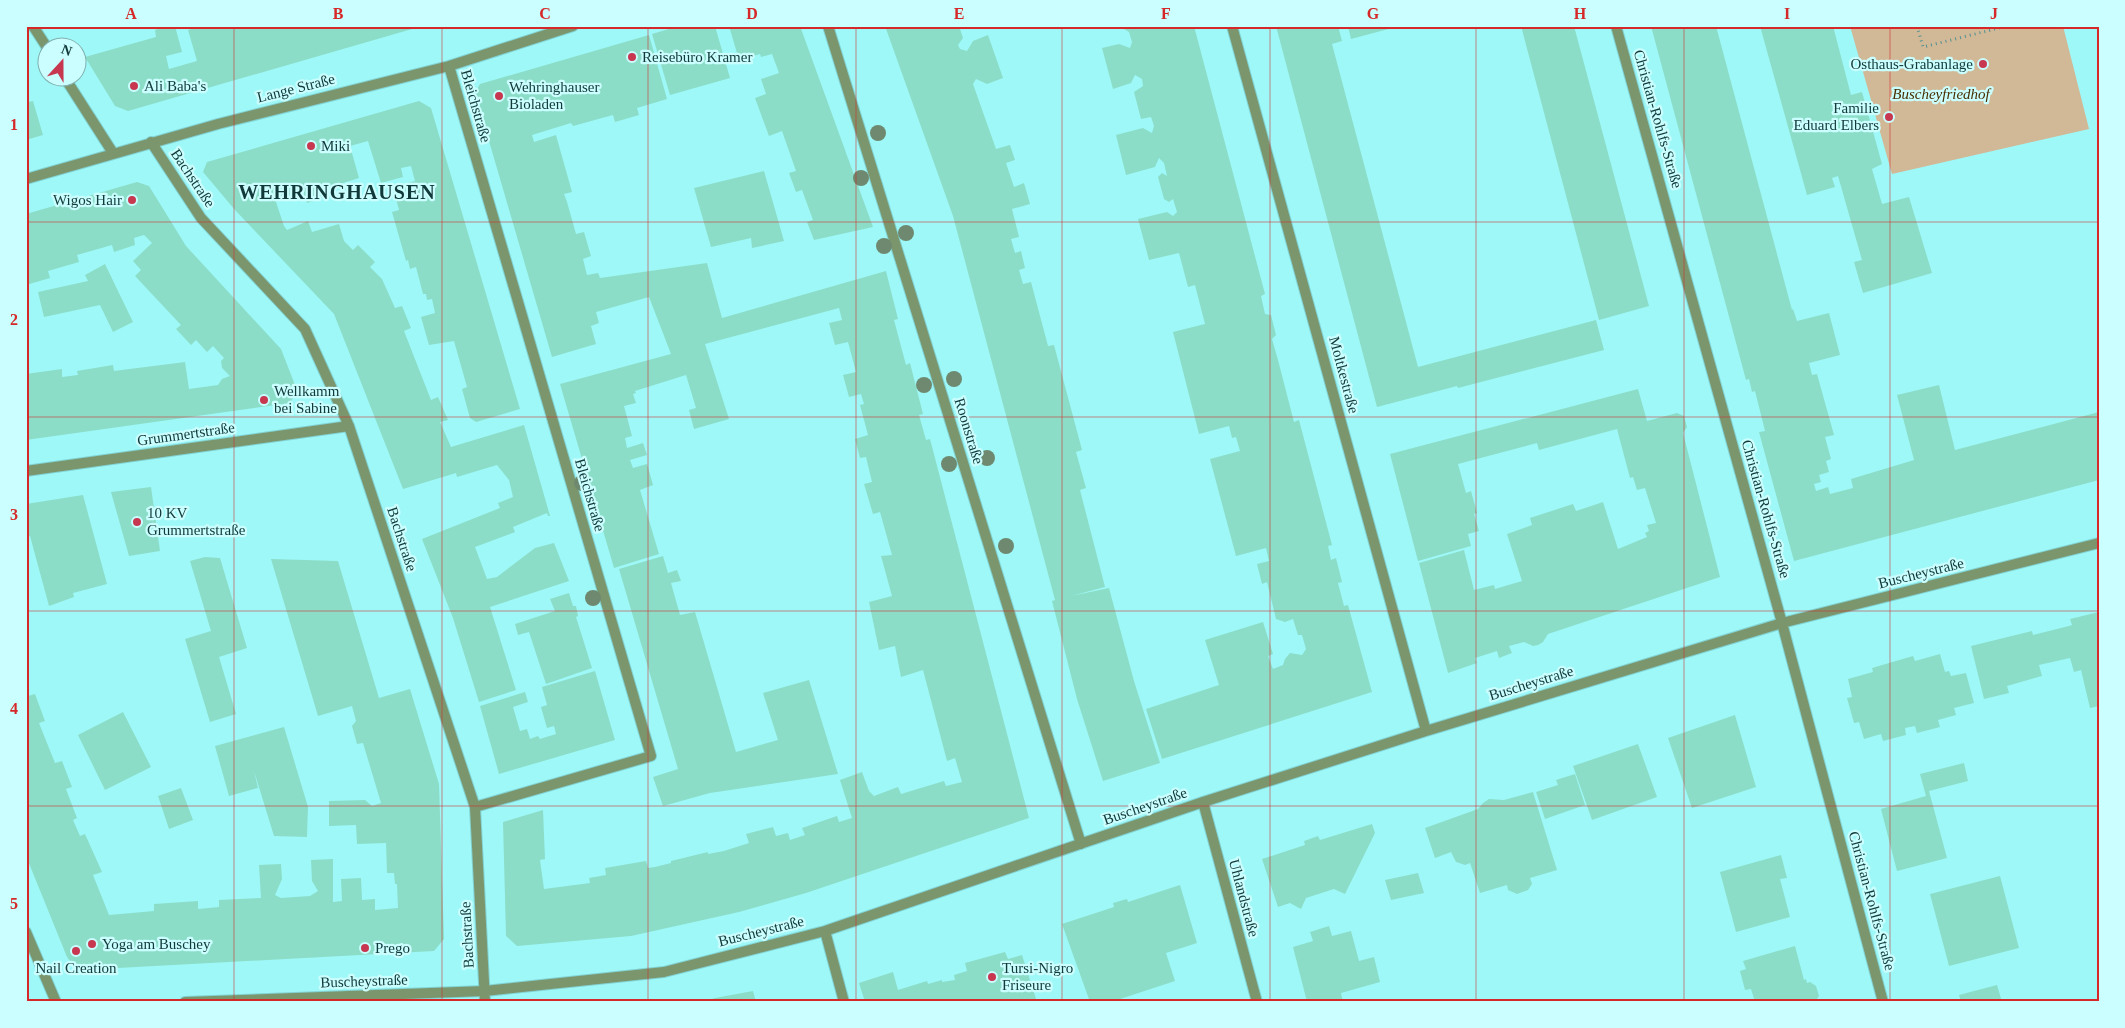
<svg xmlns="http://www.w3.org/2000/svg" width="2125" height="1028" font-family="'Times New Roman',serif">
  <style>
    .green { fill: #d1b896 }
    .building { fill: #8bddc7 }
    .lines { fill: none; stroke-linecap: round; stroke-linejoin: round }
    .street-casing { stroke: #82d2d2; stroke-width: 12 }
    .path { stroke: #539191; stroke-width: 3; stroke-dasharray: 1 4; stroke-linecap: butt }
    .street { stroke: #7b966d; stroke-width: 10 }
    .tree { fill: #6f8970 }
    .grid { fill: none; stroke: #d62828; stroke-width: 1; stroke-opacity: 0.55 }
    .poi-dot { fill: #c73750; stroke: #cbfefe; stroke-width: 2 }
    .labels { text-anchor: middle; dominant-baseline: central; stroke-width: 4.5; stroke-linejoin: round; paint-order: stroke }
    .poi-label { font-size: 15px; fill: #123939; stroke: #cbfefe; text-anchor: start }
    .street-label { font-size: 15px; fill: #123939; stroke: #cbfefe }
    .park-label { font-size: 15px; font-style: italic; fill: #492e00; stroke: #cbfefe }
    .district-label { font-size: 20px; font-weight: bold; letter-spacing: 1px; fill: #123939; stroke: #cbfefe }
    .neatline { fill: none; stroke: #d62828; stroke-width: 2 }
    .grid-label { font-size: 16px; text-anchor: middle; font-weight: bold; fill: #d62828 }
  </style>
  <rect width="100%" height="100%" fill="#9ef8f8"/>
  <path class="green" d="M1850,26H2063L2089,129L1892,174Z"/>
  <path class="building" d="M168,26H175L182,52L166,56L169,69L197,61L188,30L201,26L419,27L128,111L115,106L85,57L156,37L155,30Z
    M679,26H715L730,78L670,95L652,34Z
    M729,26H800L873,227L814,240L807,222L813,220L802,190L796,192L789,173L796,171L782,131L769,136L755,98L766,94L761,79L779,73L772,54L761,57L760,54L739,60Z
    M885,26H959L963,38L958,45L960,49L967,51L973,41L988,35L1003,78L987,84L976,79L973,84L996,149L1010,145L1015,160L1006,163L1014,187L1024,183L1030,204L1012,209L1019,237L1011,239L1015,253L1021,251L1025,268L1019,270L1023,284L1031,282L1048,346L1054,345L1082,450L1076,452L1086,488L1080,490L1105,587L1071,596L1109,588L1134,681L1160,763L1103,781L1077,699L1052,601L1055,600L953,216Z
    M1119,26H1194L1265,294L1261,296L1265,314L1271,315L1276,335L1272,339L1278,360L1294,422L1299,420L1332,545L1328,546L1331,560L1336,558L1342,582L1338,583L1344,606L1348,605L1372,692L1162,759L1146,709L1219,685L1205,640L1263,622L1273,654L1268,656L1273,669L1283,665L1285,659L1290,653L1302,655L1306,649L1302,635H1298L1293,619L1285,622L1276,619L1267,582L1262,584L1257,564L1269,561L1266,548L1236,556L1210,459L1240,451L1236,437L1232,438L1229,426L1199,434L1173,332L1205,324L1195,285L1188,287L1179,253L1149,260L1138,219L1167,212L1173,216L1177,212L1173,199L1169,202L1164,199L1158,177L1162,173L1167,176L1164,163L1159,158L1155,167L1126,175L1116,135L1143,128L1152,133L1154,126L1151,117L1141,119L1134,92L1143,86L1142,79L1135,75L1131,83L1113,89L1102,48L1119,44L1130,48L1132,42L1129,32Z
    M1276,26H1338L1342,41L1332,44L1418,367L1596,320L1604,350L1458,388L1457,386L1377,407Z
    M1348,26H1396V27L1351,39Z
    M1521,26H1574L1649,306L1599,320Z
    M1651,26H1716L1792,310L1793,309L1797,321L1829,313L1840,355L1809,363L1812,375L1817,374L1834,435L1825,437L1831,459L1826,461L1829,472L1819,475L1821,482L1814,484L1816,491L1828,487L1830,494L1853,488L1851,479L1914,460L1897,395L1939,385L1955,450L2099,412V480L1794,561L1759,432L1765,431L1755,391L1752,392L1749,379L1746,380Z
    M1760,26H1833L1851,95L1862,92L1882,164L1872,169L1882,204L1909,197L1932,273L1863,293L1854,262L1862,260L1838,176L1832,178L1835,187L1807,195Z
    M649,35L667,99L637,108L639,115L615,122L613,115L573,126L571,123L532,135L534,142L556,135L572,192L564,194L567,202L576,234L584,232L591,256L583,259L587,275L598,273L600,278L707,263L722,318L886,271L898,319L894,320L906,365L910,363L923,414L919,415L926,440L930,439L1029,818L806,893L739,912L631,936L517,946L506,936L503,822L543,810L545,859L540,860L544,889L590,883L589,878L606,875L605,868L646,861L648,868L655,867L671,863V861L708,852V854L724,851L749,843L746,834L773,827L776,836L788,833L790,840L805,835L802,828L837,816L839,822L852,818L840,780L862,772L869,791L874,796L898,787L901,794L944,781L946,786L962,782L955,758L947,761L923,670L901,677L895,646L879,650L869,602L892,596L881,556L892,555L880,512L873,514L864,484L872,482L866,457L860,458L855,439L868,435L860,405L864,404L861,394L849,397L843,375L856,372L848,342L835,345L829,323L842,320L839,308L705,344L729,419L694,429L689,410L696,408L686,375L635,391L636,393L633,394L636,403L624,406L632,436L625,438L627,448L643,443L647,455L630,460L633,468L647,464L653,485L640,490L659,554L614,568L560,384L671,354L649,297L596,312L599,323L591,326L596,344L552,357L475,93L480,84Z
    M26,98L28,102L33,101L43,135L26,140Z
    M419,101L431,108L520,409L476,422L470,418L462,389L467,387L454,341L429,345L421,317L435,313L432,299L427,300L426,294H423L416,267L410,269L408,260L406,261L392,212L399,210L393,187L415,181L411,166L401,168L403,177L381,183L368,141L350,146L359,178L327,188L329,196L307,203L303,191L275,199L284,226L287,230L308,221L312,232L339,224L344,241L353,250L358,245L375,262L370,267L382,279L395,308L402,306L411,328L404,331L431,400L438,397L448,420L440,422L451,447L524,425L550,516H548L547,513L513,527L515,532L475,547L487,579L497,577L535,548L554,543L569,581L490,607L516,690L479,702L453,618L422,539L500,508L498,503L513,497L509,480L497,465L457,477L456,473L403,489L334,314L235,210L203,172L207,162Z
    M764,171L784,241L752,248L751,238L711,247L694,188Z
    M137,182L149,186L186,246L281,349L297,390L290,403L26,440V374L62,369V377L78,375L77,371L113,365L114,371L185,362L189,389L218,385L222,379L230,376L222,368L221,361L224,358L213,346L207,352L196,340L191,345L176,329L181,325L135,276L141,270L133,261L152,243L144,235L134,238L135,245L114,252L112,245L77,255L79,262L48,271L50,278L26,285V214Z
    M105,264L133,322L113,332L100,305L44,317L38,292L88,281L85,275Z
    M1638,389L1647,421L1677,413L1684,416L1687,427L1683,433L1720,577L1548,634L1543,642L1538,645L1533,646L1524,642L1509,646L1512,653L1499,658L1497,651L1475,658L1477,663L1448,673L1419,563L1464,550L1474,590L1494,585L1495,589L1522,581L1507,534L1532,525L1530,518L1573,504L1576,511L1603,502L1618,549L1647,537L1645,533L1649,531L1647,525L1656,523L1645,488L1637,490L1633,477L1630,478L1617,429L1539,450L1537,443L1458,464L1466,493L1471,491L1477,513L1474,514L1479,531L1468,534L1471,546L1418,561L1390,454Z
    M151,487L160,551L129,556L111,492Z
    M83,495L107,584L73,593L74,597L49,606L30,536L26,537V504Z
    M663,556L668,573L677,570L681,581L671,583L680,615L695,612L736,752L778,740L763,693L809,680L838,774L710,793L663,806L653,777L678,769L619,569Z
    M205,557L220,558L247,648L219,657L236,714L210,722L185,639L211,631L190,561Z
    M271,559L338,561L379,698L410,689L439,784L444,939L434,951L81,970L73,965L67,957L26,856V692L28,696L35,694L45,721L39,723L55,763L62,761L72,787L66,789L77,818L73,820L80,836L85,834L102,872L93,875L109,915L154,911V904L198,901V909L219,907V900L261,898L259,865L281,864L282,879L275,895L281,898L310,896L318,891L312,881L311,860L333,859V902L342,901L341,879L361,878L362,900L375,899V910L398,908L397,884H395L394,873H387L386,843L357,844L356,825L329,826V801L365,800L372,806L381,803L363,743L357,744L352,726L356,721L352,706L318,716Z
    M569,593L573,606H576L578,616L576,617L592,668L546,684L529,632L518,635L515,624L555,611L550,599Z
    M2099,612V706L2090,708L2081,670L2074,672L2070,658L2039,665L2042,676L2007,686L2009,693L1984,699L1971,646L2032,631L2033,635L2069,626L2072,625L2070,619Z
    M1940,654L1945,672L1949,671L1951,676L1966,673L1974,703L1954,708L1956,715L1938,720L1940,727L1917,733L1915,726L1905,728L1906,735L1883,741L1881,734L1864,739L1859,722L1854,723L1847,698L1852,697L1848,679L1873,672L1872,668L1913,656L1915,661Z
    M595,671L615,740L499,774L480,706L525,692L528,702L513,707L520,731L527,729L530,739L538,736L540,739L556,734L554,726L547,728L541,707L547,705L542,687Z
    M123,712L151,767L105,790L78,735Z
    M1735,715L1756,787L1692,808L1668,738Z
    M284,727L308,807L307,837L274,836L254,771L258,788L229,796L215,746Z
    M1638,744L1657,797L1592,820L1573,766Z
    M1964,763L1968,781L1929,791L1947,858L1897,871L1881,809L1926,796L1920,774Z
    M1575,774L1585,805L1545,819L1536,792L1558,785L1556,780Z
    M181,788L193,820L169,829L158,796Z
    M1533,792L1557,870L1530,878L1532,884L1528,890L1517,894L1508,890L1507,885L1480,893L1470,863L1465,865L1456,862L1451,852L1435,858L1425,828L1478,809L1483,803L1489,799L1504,800Z
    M1372,824L1375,833L1345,894L1334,889L1306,898L1301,909L1290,903L1278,907L1262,859L1305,845L1304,841L1318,836L1320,840Z
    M1781,855L1787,878L1780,879L1790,917L1736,932L1720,872Z
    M1418,873L1424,893L1391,900L1385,880Z
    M2000,876L2019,948L1949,966L1930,894Z
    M1180,885L1197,943L1166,953L1175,981L1111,1002H1090L1062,924L1114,907L1113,903L1127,899L1128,902Z
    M1329,926L1332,936L1351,931L1359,961L1374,957L1380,982L1341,993L1343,1002H1307L1293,947L1313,941L1310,932Z
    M1795,946L1804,980L1806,979L1807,983L1810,982L1816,986L1819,996L1815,1002H1755L1751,989L1745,990L1740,971L1746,969L1743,961Z
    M1005,952L1008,959L1022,955L1037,1002H865L859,983L893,972L898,990L927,981L928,984L942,980V982L955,980L954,975L967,971L965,963Z
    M1997,985L2002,1002H1961L1959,995Z
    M753,991L756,1002H703L715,998Z"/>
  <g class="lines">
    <defs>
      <path id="street" d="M33,26L48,49
        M828,26L1081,844
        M1232,26L1426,731
        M1616,26L1782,623L1883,1002
        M449,66L651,756L475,807
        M65,78L113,153
        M151,142L201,218L305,329L349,426L475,807L485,1002
        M26,179L218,124L449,66L573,26
        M26,471L349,426
        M1203,802L1257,1002
        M825,931L844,1002
        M26,932L56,1002
        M185,1002L485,991L664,972L825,931L1203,802L1426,731L1782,623L2099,543"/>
    </defs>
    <use href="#street" class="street-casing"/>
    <path class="path" d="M1917,26L1923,47L2007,26"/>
    <use href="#street" class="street"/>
  </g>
  <g class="tree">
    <circle cx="878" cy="133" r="8"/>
    <circle cx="861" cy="178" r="8"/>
    <circle cx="906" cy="233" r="8"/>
    <circle cx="884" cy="246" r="8"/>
    <circle cx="954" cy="379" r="8"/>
    <circle cx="924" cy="385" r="8"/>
    <circle cx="987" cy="458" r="8"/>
    <circle cx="949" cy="464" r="8"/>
    <circle cx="582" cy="483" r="8"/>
    <circle cx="1006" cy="546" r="8"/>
    <circle cx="593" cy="598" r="8"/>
  </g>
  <path class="grid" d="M234,26V1002M442,26V1002M648,26V1002M856,26V1002M1062,26V1002M1270,26V1002M1476,26V1002M1684,26V1002M1890,26V1002M26,222H2099M26,417H2099M26,611H2099M26,806H2099"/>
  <g class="poi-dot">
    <circle cx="632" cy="57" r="5"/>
    <circle cx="1983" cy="64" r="5"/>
    <circle cx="134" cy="86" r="5"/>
    <circle cx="499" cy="96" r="5"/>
    <circle cx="1889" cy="117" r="5"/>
    <circle cx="311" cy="146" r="5"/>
    <circle cx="132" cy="200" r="5"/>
    <circle cx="264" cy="400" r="5"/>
    <circle cx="137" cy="522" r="5"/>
    <circle cx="92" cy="944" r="5"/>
    <circle cx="365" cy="948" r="5"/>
    <circle cx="76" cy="951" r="5"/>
    <circle cx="992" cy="977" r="5"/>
  </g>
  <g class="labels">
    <g class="poi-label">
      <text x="642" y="57">Reisebüro Kramer</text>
      <text x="1973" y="64" text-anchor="end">Osthaus-Grabanlage</text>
      <text x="144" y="86">Ali Baba's</text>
      <text x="509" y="87">Wehringhauser<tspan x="509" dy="17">Bioladen</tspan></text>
      <text x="1879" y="108" text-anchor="end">Familie<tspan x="1879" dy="17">Eduard Elbers</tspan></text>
      <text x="321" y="146">Miki</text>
      <text x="122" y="200" text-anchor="end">Wigos Hair</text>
      <text x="274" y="391">Wellkamm<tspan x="274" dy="17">bei Sabine</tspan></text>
      <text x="147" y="513">10 KV<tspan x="147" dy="17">Grummertstraße</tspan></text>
      <text x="102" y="944">Yoga am Buschey</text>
      <text x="375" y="948">Prego</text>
      <text x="76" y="968" text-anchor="middle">Nail Creation</text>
      <text x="1002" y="968">Tursi-Nigro<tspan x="1002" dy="17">Friseure</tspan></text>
    </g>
    <g class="street-label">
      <text transform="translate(296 88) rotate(-14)">Lange Straße</text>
      <text transform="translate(476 106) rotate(74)">Bleichstraße</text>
      <text transform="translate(1658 119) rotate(74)">Christian-Rohlfs-Straße</text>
      <text transform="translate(193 178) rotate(56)">Bachstraße</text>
      <text transform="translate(1344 375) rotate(75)">Moltkestraße</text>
      <text transform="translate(969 431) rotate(73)">Roonstraße</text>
      <text transform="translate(186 434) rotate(-8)">Grummertstraße</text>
      <text transform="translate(590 495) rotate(74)">Bleichstraße</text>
      <text transform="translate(1766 509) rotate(74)">Christian-Rohlfs-Straße</text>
      <text transform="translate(402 539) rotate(72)">Bachstraße</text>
      <text transform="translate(1921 573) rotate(-14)">Buscheystraße</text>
      <text transform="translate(1531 683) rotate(-17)">Buscheystraße</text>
      <text transform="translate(1145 806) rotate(-19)">Buscheystraße</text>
      <text transform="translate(1244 898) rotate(75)">Uhlandstraße</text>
      <text transform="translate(1872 901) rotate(75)">Christian-Rohlfs-Straße</text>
      <text transform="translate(761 931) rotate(-14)">Buscheystraße</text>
      <text transform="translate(467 935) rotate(-93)">Bachstraße</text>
      <text transform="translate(364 981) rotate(-2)">Buscheystraße</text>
    </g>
    <g class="park-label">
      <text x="1941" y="94">Buscheyfriedhof</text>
    </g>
    <g class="district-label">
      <text x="337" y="192">WEHRINGHAUSEN</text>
    </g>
  </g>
  <rect width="2125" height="1028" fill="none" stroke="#cbfefe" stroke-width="55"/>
  <g transform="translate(62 62) rotate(21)"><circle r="24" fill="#cbfefe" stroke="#81afaf"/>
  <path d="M0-4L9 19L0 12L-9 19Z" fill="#c73750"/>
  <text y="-8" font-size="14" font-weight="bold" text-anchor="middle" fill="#123939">N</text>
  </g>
  <rect x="28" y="28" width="2070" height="972" class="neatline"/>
  <g class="grid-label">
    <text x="131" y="19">A</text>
    <text x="338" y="19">B</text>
    <text x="545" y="19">C</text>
    <text x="752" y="19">D</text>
    <text x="959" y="19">E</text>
    <text x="1166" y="19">F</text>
    <text x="1373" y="19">G</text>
    <text x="1580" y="19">H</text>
    <text x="1787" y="19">I</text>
    <text x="1994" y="19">J</text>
    <text x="14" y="130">1</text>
    <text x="14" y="325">2</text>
    <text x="14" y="520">3</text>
    <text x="14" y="714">4</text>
    <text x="14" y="909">5</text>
  </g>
</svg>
